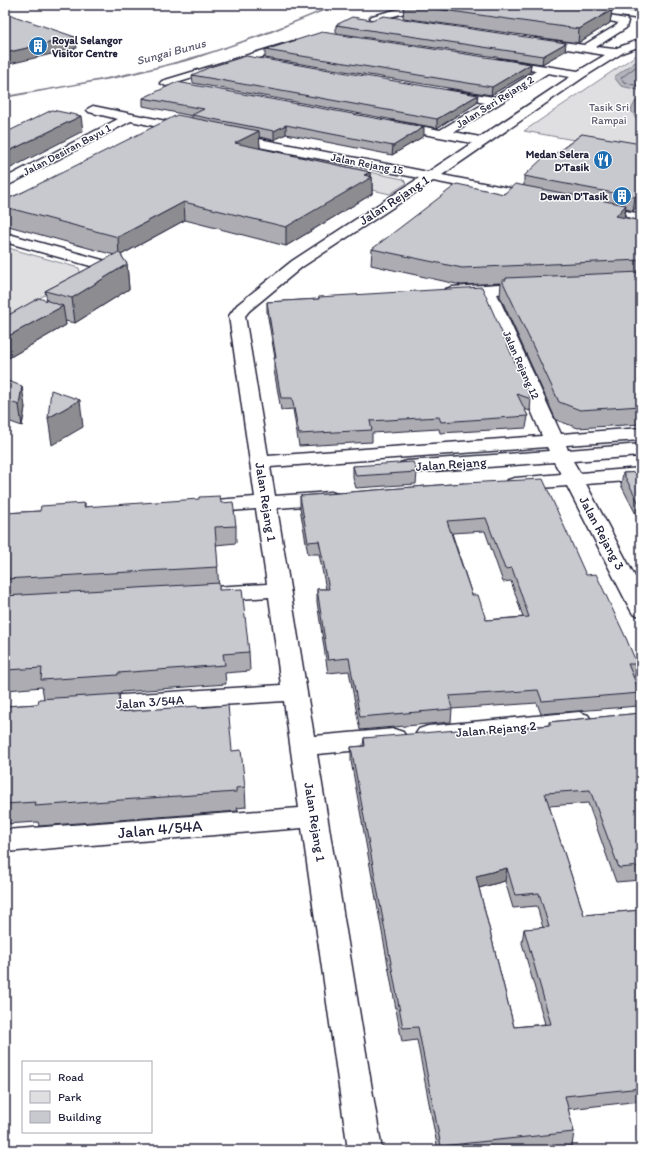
<svg xmlns="http://www.w3.org/2000/svg" width="646" height="1155" font-family="Itim,sans-serif">
  <style>
    .green { fill: #dfdfe2; stroke: #80808e }
    .water { fill: #b4b4bc; stroke: #7a7a88 }
    .lines { fill: none; stroke-linecap: round; stroke-linejoin: round }
    .shore { stroke: #5c5c6f; stroke-width: 1 }
    .stream { fill: #7a7a88; fill-rule: evenodd }
    .minor-casing { stroke: #22223b; stroke-width: 3 }
    .major-casing { stroke: #22223b; stroke-width: 3 }
    .minor { fill: #fff; fill-rule: evenodd }
    .major { fill: #fff; fill-rule: evenodd }
    .wall { fill: #acacb2; stroke: #22223b; fill-rule: evenodd }
    .shaded-wall { fill: #8c8c91; stroke: #22223b }
    .building { fill: #c8c8cf; stroke: #22223b; fill-rule: evenodd }
    .labels { text-anchor: middle; dominant-baseline: central; stroke-width: 3; stroke-linejoin: round; paint-order: stroke }
    .far-poi-label { font-size: 11px; font-weight: bold; fill: #22223b; stroke: #fff; text-anchor: end }
    .far-street-label { font-size: 11px; fill: #22223b; stroke: #fff }
    .far-park-label { font-size: 11px; fill: #5b5b6d; stroke: #fff }
    .far-water-label { font-size: 12px; font-style: italic; fill: #5c5c6f; stroke: #fff }
    .street-label { font-size: 13px; fill: #22223b; stroke: #fff }
    .near-street-label { font-size: 16px; fill: #22223b; stroke: #fff }
  </style>
  <rect width="100%" height="100%" fill="#fff"/>
  <filter id="ink" filterUnits="userSpaceOnUse"><feTurbulence type="fractalNoise" baseFrequency=".025" numOctaves="2"/><feDisplacementMap in="SourceGraphic" scale="8" xChannelSelector="R" yChannelSelector="G"/><feConvolveMatrix kernelMatrix="1 2 1 2 8 2 1 2 1" color-interpolation-filters="sRGB"/></filter>
  <g filter="url(#ink)">
    <path class="green" d="M641,52V152L524,131Z
      M276,153L403,179L407,183L390,194L249,162Z
      M5,247L79,268L81,275L5,317Z"/>
    <path class="water" d="M641,58V92L638,90L621,86L614,77Z
      M641,100V128L631,110L635,102Z"/>
    <g class="lines">
      <path class="shore" d="M641,63L621,78L624,82L641,87"/>
      <path class="stream" d="M333,5H338L265,35L191,60L122,77L5,98V96C58,87 112,78 164,65C222,50 278,29 333,5Z"/>
      <defs>
        <path id="minor" d="M413,5H429L427,7L375,21L370,18L372,16Z
          M581,11L626,19L628,21L626,28L596,47L614,49L641,39V46L624,52L584,77L442,175L540,194L542,197L540,200L535,201L433,181L302,267L249,311L245,316L268,456L542,436L482,295L452,297L446,295L444,292L446,289L452,287L530,282L536,284L538,287L536,290L497,294L561,434L641,428V440L566,445L568,450L641,444V456L573,461L580,473L641,468V480L586,484L641,588V616L633,614L630,609L567,486L515,490L508,488L505,484L508,480L515,478L561,474L554,462L407,473L400,471L397,467L400,463L407,461L549,451L547,447L270,467L275,496L331,492L338,494L341,498L338,502L331,504L277,508L314,736L394,729L403,732L407,738L403,744L394,747L317,754L382,1150H348L302,828L5,852V830L299,808L284,701L91,713L82,711L79,705L82,699L91,697L281,685L269,597L213,601L205,599L202,594L205,589L213,587L267,584L256,509L203,513L196,511L193,507L196,503L203,501L255,497L229,316L237,305L292,261L419,178L229,141L225,140L223,137L225,134L229,133L428,172L472,143L391,128L389,125L391,122L395,121L440,130L485,103L444,95L442,93L444,91L448,90L494,97L536,71L496,64L495,62L496,60L500,59L578,71L605,55L536,44L531,41L536,38L584,45L617,25L618,23L615,22L578,16L576,14ZM548,73L570,77L480,137L454,132Z
          M294,41L298,42L299,44L298,46L170,85L166,86L160,83L162,81Z
          M93,106L190,126L194,127L196,130L194,133L190,134L131,121L5,187V178L118,119L89,112L87,110L89,108Z
          M596,205L641,214V222L591,212L589,209L591,206Z
          M5,233L117,264L120,267L117,270L112,272L5,242Z
          M579,712L588,715L592,721L588,727L579,730L428,744L419,741L415,735L419,729L428,726Z"/>
        <path id="major" d="M556,5H582L641,13V19L561,8Z"/>
      </defs>
      <use href="#minor" class="minor-casing"/>
      <use href="#major" class="major-casing"/>
      <use href="#minor" class="minor"/>
      <use href="#major" class="major"/>
    </g>
    <path class="wall" d="M404,5H575L612,10L610,23L578,43L403,18Z
      M336,25L565,51L542,64L336,33Z
      M265,50L531,64L530,72L491,95L265,58Z
      M192,75L477,103L437,128L193,83Z
      M143,98L424,136L392,155L286,134L274,140L259,137L260,148H258L370,172V176L372,177V194L286,246L185,220L121,255L127,264L129,289L75,323L65,321L66,325L5,360V317L47,300L45,291L114,255L5,225V200L192,118V116L143,106Z
      M582,134L641,203L633,211L626,209L625,217L641,221V424L578,428L556,420L500,296L501,283L461,285L371,265L372,249L524,185V176L550,158Z
      M319,297L531,399L530,411L524,409L528,416L526,428L440,433L439,429L372,433V442L299,446L293,409L281,410L274,370V358H275L267,312V302L319,299Z
      M5,380L25,407L22,426L5,420Z
      M353,466L417,472L416,484L356,488L353,478Z
      M641,472V524L621,485L623,473Z
      M464,483L586,575L637,664L635,677H633L640,693L638,706L541,714L537,703L452,709L451,722L360,730L349,671L328,673L317,602V589H326L319,554H308L300,508V496ZM485,531L503,582L511,581L523,617L486,620L472,595L452,533Z
      M85,503V507L221,503L236,526V543L216,545L219,590L249,652L250,671L225,673L226,684L121,692V694H119L121,712L198,708L232,751L245,787L246,807L237,808L238,811L39,826L38,822L5,824V706L38,704L44,699L42,687L7,690L5,702V511V513L40,511Z
      M641,713V880L616,882L588,803L549,806L584,915L641,910V1101L568,1109L574,1132L572,1146L529,1150H438L417,1040L402,1042L351,761V747L363,746L364,738L458,733L518,728L549,725V722ZM505,881L513,908L537,906L543,928L524,929L522,943L545,1024L514,1027L479,888Z"/>
    <path class="shaded-wall" d="M612,10L610,23L578,43L579,29Z
      M75,37L77,48L5,65V53Z
      M566,43L565,51L542,64L543,56Z
      M531,64L530,72L491,95L492,87Z
      M478,95L477,103L437,128V119Z
      M81,116L83,131L5,171V153Z
      M286,125V134L274,140V131Z
      M424,127V136L392,155L393,146Z
      M259,131L260,148L235,160V143Z
      M370,172V178L372,177V194L286,246V227Z
      M641,191V203L633,211L635,197Z
      M184,202L185,220L119,256L118,237Z
      M626,205L624,220L616,216Z
      M127,264L129,289L75,323L72,298Z
      M63,306L66,325L5,360V338Z
      M22,386L25,407L22,426L19,405Z
      M80,400L83,427L52,445L48,418Z
      M5,681L7,690L5,702Z
      M119,694L121,713L119,712Z
      M507,868L505,881L475,889L476,876Z"/>
    <path class="building" d="M408,5H575L612,10L579,29Z
      M5,13L75,37L5,53Z
      M384,16L566,43L543,56L336,25L352,17L371,20Z
      M322,32L531,64L492,87L265,50Z
      M246,56L478,95L437,119L192,75L210,67Z
      M177,82L424,127L393,146L286,125L274,131L192,115L204,109L143,98Z
      M52,110L81,116L5,153V133Z
      M177,115L259,131L235,143L370,172L364,175L372,177L286,227L184,202L118,237L5,207V200L21,193Z
      M582,134L641,144V191L635,197L524,176L544,157L550,158Z
      M457,184L504,194L515,184L626,205L616,216L641,221V260L462,268L372,249Z
      M119,252L127,264L72,298L45,291Z
      M641,272V406L580,410L559,402L502,280H506V278Z
      M482,287L531,399L517,394L528,416L441,422L439,417L370,421L372,430L299,434L292,398H281L274,358H276L267,302L319,299V297Z
      M39,298L63,306L5,338V317Z
      M5,380L22,386L19,405L5,400Z
      M51,390L80,400L48,418Z
      M413,462L417,472L356,476L353,466Z
      M641,472V507L623,473Z
      M543,479L586,575L596,574L626,638L637,664H628L640,693L542,701L538,690L449,696L452,709L360,717L349,658L328,660L317,589H329L319,541L308,542L300,496L464,483ZM486,518L505,569L512,568L529,617L486,620L478,595H472L447,521Z
      M220,496L221,503L233,502L236,526L215,527L218,567L5,579V513L40,511L41,506L85,503L84,507L199,499V497Z
      M219,583V590L242,589L249,652L223,654L225,665L118,673V675L41,680L42,668L5,670V596Z
      M119,694V712L198,706V708L228,705L232,751L241,750L245,787L236,788V792L35,806L36,802L5,804V706L38,704L39,699Z
      M641,713V866L619,868L590,790L545,793L584,915L641,910V1088L565,1096L574,1132L441,1146L418,1027L403,1028L351,747L365,746L364,738L457,730L458,733L518,728L551,725L549,722ZM507,868L515,895L539,893L549,927L524,929L551,1024L514,1027L476,876Z"/>
  </g>
  <defs>
    <symbol id="building-disc" viewBox="-11 -11 22 22"><circle r="9.5" fill="#1f6fb2" stroke="#fff"/><path d="M-4-6H4V6H1V3H-1V6H-4ZM-2.5-4.3h1.7v1.8h-1.7ZM.8-4.3h1.7v1.8H.8ZM-2.5-1h1.7V.8h-1.7ZM.8-1h1.7V.8H.8Z" fill="#fff"/></symbol>
    <symbol id="restaurant-disc" viewBox="-11 -11 22 22"><circle r="9.5" fill="#1f6fb2" stroke="#fff"/><path d="M-5-6h1v4h1v-4h1v4h1v-4h1v5L-1.5 .5V6h-2V.5L-5-1ZM5-6V6H3V1.5H1.5Q1.5-4 5-6Z" fill="#fff"/></symbol>
  </defs>
  <g fill-rule="evenodd">
    <use href="#building-disc" x="27" y="35" width="22" height="22"/>
    <use href="#restaurant-disc" x="592" y="149" width="22" height="22"/>
    <use href="#building-disc" x="611" y="185" width="22" height="22"/>
  </g>
  <g class="labels">
    <g class="far-poi-label">
      <text x="52" y="40" text-anchor="start">Royal Selangor<tspan x="52" dy="13">Visitor Centre</tspan></text>
      <text x="589" y="154">Medan Selera<tspan x="589" dy="13">D'Tasik</tspan></text>
      <text x="608" y="196">Dewan D'Tasik</text>
    </g>
    <g class="far-street-label">
      <text transform="translate(495 102) rotate(-32)">Jalan Seri Rejang 2</text>
      <text transform="translate(67 150) rotate(-28)">Jalan Desiran Bayu 1</text>
      <text transform="translate(367 164) rotate(11)">Jalan Rejang 15</text>
      <text transform="translate(521 365) rotate(66)">Jalan Rejang 12</text>
    </g>
    <g class="far-park-label">
      <text x="609" y="107">Tasik Sri<tspan x="609" dy="13">Rampai</tspan></text>
    </g>
    <g class="far-water-label">
      <text transform="translate(171 52) rotate(-15)">Sungai Bunus</text>
    </g>
    <g class="street-label">
      <text transform="translate(394 200) rotate(-33)">Jalan Rejang 1</text>
      <text transform="translate(451 464) rotate(-4)">Jalan Rejang</text>
      <text transform="translate(266 502) rotate(81)">Jalan Rejang 1</text>
      <text transform="translate(602 533) rotate(62)">Jalan Rejang 3</text>
      <text transform="translate(150 702) rotate(-4)">Jalan 3/54A</text>
      <text transform="translate(496 729) rotate(-5)">Jalan Rejang 2</text>
      <text transform="translate(315 822) rotate(81)">Jalan Rejang 1</text>
    </g>
    <g class="near-street-label">
      <text transform="translate(160 829) rotate(-5)">Jalan 4/54A</text>
    </g>
  </g>
  <rect width="646" height="1155" fill="none" stroke="#fff" stroke-width="20"/>
  <rect x="10" y="10" width="626" height="1135" fill="none" stroke="#22223b" stroke-width="1.5" filter="url(#ink)"/>
  <rect x="22" y="1061" width="130" height="72" fill="#ffffff" stroke="#a7a7b1"/>
  <rect x="30" y="1074" width="20" height="6" fill="#ffffff" stroke="#a7a7b1"/>
  <text x="58" y="1081" font-size="12" fill="#22223b">Road</text>
  <rect x="30" y="1091" width="20" height="12" fill="#dfdfe2" stroke="#a7a7b1"/>
  <text x="58" y="1101" font-size="12" fill="#22223b">Park</text>
  <rect x="30" y="1111" width="20" height="12" fill="#c8c8cf" stroke="#a7a7b1"/>
  <text x="58" y="1121" font-size="12" fill="#22223b">Building</text>
</svg>
